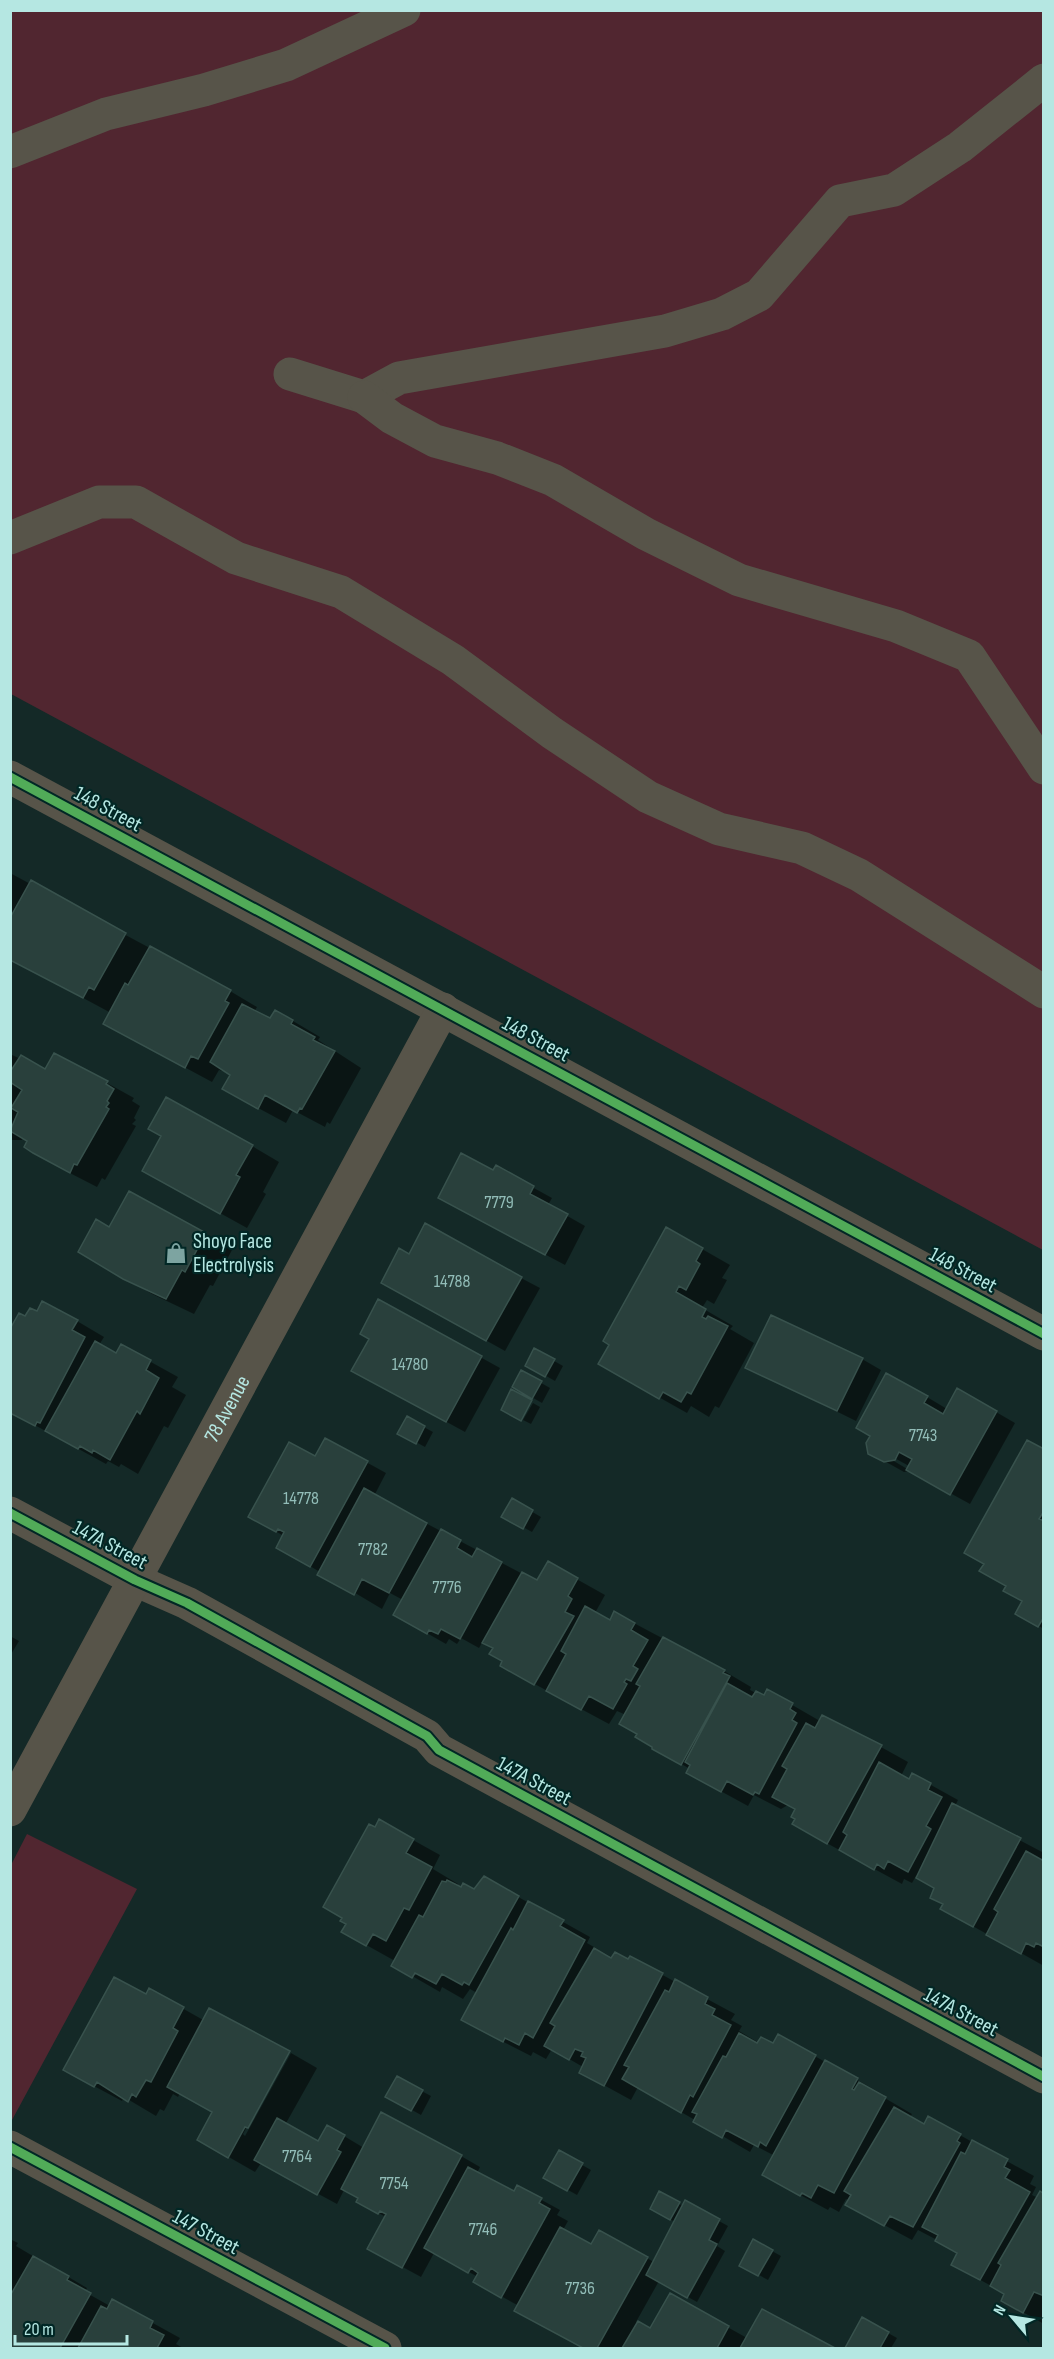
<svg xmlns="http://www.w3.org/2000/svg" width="1054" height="2359" font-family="'Sofia Sans Condensed',sans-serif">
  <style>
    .green { fill: #512630 }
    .shadow { fill: #0007; fill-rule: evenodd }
    .building { fill: #29403c; stroke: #38524d; stroke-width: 1.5 }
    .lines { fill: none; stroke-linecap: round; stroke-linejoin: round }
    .minor { stroke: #575449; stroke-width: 33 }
    .cycleway-casing { stroke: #012725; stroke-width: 13 }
    .cycleway { stroke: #51ab58; stroke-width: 9 }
    .labels { text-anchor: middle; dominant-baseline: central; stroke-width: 4.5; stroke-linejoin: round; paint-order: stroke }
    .number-label { font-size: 18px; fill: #92bdb8 }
    .street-label { font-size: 21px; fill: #b5e7e2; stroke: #012725 }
    .poi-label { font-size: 21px; fill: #b5e7e2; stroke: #012725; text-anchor: start }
  </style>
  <rect width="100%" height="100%" fill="#142927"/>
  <path class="green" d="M10,11H1043V1250L11,694Z
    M27,1834L137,1889L12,2120L11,1865Z"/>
  <path class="shadow" d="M10,873L230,991L257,1007L254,1012L271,1020L275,1012L293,1021L320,1037L318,1040L361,1068L330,1124L327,1122L325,1127L293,1110L286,1123L251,1104L227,1072L219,1070L212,1082L132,1039L111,1013L22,965L13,916L10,915Z
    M10,1054L46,1071L107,1083L134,1098L132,1101L140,1106L134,1118L136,1120L132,1124L136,1126L105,1180L102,1178L97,1187L62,1169L23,1137L22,1140H10Z
    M252,1146L279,1162L263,1192L266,1194L247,1228L171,1186Z
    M496,1167L552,1198L548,1205L585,1226L565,1265L458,1208Z
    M130,1193L232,1250L213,1286L210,1285L194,1314L152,1294L80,1252L110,1229Z
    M667,1229L730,1265L722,1278L727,1280L714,1304L707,1300L702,1308L733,1326L730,1329L754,1343L719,1408L715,1406L709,1417L691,1406L687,1413L600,1364Z
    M409,1256L521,1278L540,1288L505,1351L401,1293Z
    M379,1301L500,1368L465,1432L372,1381L371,1339Z
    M26,1318L77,1321L104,1337L99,1345L117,1355L122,1346L178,1377L172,1387L186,1395L168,1428L164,1426L138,1474L121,1464L119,1467L108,1461L106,1464L31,1423Z
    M535,1350L563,1366L555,1381L527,1365Z
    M862,1359L881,1370L856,1421L747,1367Z
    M522,1372L550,1388L542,1403L514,1387Z
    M958,1390L1015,1423L970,1504L910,1471L904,1472L870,1453L927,1397L947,1409ZM889,1455L909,1466V1470L887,1457Z
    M533,1403L540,1407L531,1424L523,1420Z
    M407,1418L433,1432L425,1447L399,1433Z
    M326,1440L386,1473L374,1496L538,1582L548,1563L605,1595L595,1613L610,1622L615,1613L724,1671L751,1687L750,1690L756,1693L765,1697L768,1691L820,1721L881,1747L908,1762L901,1776L910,1781L913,1775L958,1800L955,1806L1044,1853V1966L969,1924L944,1904L936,1888L916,1876L912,1883L904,1879L902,1884L821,1840L797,1819V1810L788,1805L781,1809L754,1795L748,1806L715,1788L690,1769L654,1748L626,1715L617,1711L609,1724L529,1681L504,1661L494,1648L483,1641L479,1648L461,1638L457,1644L449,1639L446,1644L395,1615L403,1600L390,1593L382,1609L278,1547L284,1536L250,1517L316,1458Z
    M1044,1451V1629L1017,1614L1024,1601L1008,1586Z
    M512,1500L541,1517L532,1532L503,1516Z
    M10,1636L19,1641L10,1656Z
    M413,1840L440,1855L433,1869L458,1884L457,1887L474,1891L484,1878L590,1937L587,1943L613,1958L629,1961L631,1958L735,2014L731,2020L742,2026L739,2031L759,2043L774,2045L779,2036L884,2095L883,2097L912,2114L910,2117L925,2126L929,2118L1034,2176L1030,2184L1036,2187L1032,2195L1038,2198L1044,2195V2324L1003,2301L1006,2294L953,2265L959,2254L937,2240L918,2230L912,2240L875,2220L846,2199L839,2212L830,2207L828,2210L791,2190L775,2156L754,2145L750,2152L638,2087L631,2100L580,2072L583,2067L552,2049L546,2059L533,2052L531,2056L490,2035L477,1993L470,1989L463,1999L442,1987L440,1992L393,1965L395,1961L343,1932Z
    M150,1990L205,2021L288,2052L243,2134L245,2136L291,2053L317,2068L285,2125L319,2143L344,2136L364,2148L461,2156L480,2167L477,2173L514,2193L518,2187L560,2210L557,2215L568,2221L563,2230L592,2246L599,2232L654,2262L675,2222L652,2209L660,2193L683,2206L685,2202L728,2226L717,2246L725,2251L697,2302L659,2281L636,2322L651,2330L670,2295L747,2338L763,2311L832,2348H585L535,2321L519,2306L475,2282L478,2277L434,2253L421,2277L388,2259L386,2217L358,2202L359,2198L344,2190L337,2204L261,2163L255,2172L199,2140L214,2112L180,2093L178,2097L173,2094L164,2111L160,2109L156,2116L124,2097L122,2101L92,2085Z
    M397,2078L431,2096L421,2115L387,2096Z
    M559,2152L591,2170L577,2195L545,2177Z
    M10,2239L18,2243L16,2246L87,2288L85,2292L110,2306L113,2301L180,2338L176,2344L183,2348H10Z
    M754,2241L781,2256L768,2280L741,2265Z
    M863,2319L897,2338L891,2348H847Z"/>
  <path class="building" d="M31,880L126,933L94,990L89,987L83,998L10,960V918Z
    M150,946L231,990L225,1001L229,1003L198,1059L191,1056L185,1068L103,1024L125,983L128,985Z
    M242,1004L270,1018L275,1010L293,1020L291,1024L315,1037L313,1040L335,1051L302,1109L300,1108L297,1113L265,1095L258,1109L222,1089L230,1075L210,1062Z
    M54,1053L108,1081L106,1084L114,1089L107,1101L109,1103L106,1107L109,1109L77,1165L74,1164L70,1173L33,1153L24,1147L27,1141L10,1131L18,1112L11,1108L22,1090L10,1082V1072L21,1055L45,1069Z
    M166,1097L253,1145L236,1175L240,1177L220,1214L142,1171L161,1136L148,1129Z
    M461,1153L493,1170L496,1165L534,1186L530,1194L568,1214L545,1255L438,1198Z
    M129,1191L206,1233L185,1272L182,1270L166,1299L123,1279L78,1252L96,1219L109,1227Z
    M425,1223L522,1277L486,1341L381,1283L399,1248L409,1254Z
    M666,1227L703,1248L696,1261L700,1264L686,1290L679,1286L676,1292L706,1309L702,1317L706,1319L708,1316L728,1326L691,1394L687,1392L681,1402L663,1392L659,1399L598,1364L609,1345L603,1341Z
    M378,1299L482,1356L446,1422L351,1371L369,1339L360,1334Z
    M42,1301L78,1320L72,1330L85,1337L40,1423L37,1422L35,1426L10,1413V1329L19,1313L25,1316L30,1308L37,1311Z
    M771,1315L863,1358L837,1411L745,1368Z
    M95,1341L116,1353L121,1344L151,1360L146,1370L159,1378L140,1414L137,1411L110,1460L93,1450L92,1453L80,1446L78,1449L45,1431Z
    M534,1348L555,1359L545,1377L525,1366Z
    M521,1370L542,1381L532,1399L512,1387Z
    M886,1373L928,1396L924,1403L943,1414L957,1388L997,1411L950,1495L906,1470L912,1459L899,1452L895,1460L884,1462L868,1454L866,1443L870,1436L856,1428Z
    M511,1389L532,1400L521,1421L501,1410Z
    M407,1416L425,1426L416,1444L397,1434Z
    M325,1438L368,1461L310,1567L276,1548L284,1532L278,1529L276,1532L248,1517L289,1442L315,1456Z
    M1027,1440L1044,1449V1511L1039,1519L1044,1521V1617L1038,1627L1015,1614L1022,1601L1003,1591L1006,1586L979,1571L984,1564L964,1553Z
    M364,1488L427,1523L389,1593L362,1579L354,1595L317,1575Z
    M512,1498L533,1510L523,1529L501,1517Z
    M441,1529L461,1540L457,1548L472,1557L477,1548L502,1562L460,1639L441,1629L438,1634L429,1630L427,1634L393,1615Z
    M548,1561L578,1578L568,1596L572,1599L565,1612L574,1616L534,1685L500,1666L502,1661L489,1654L493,1648L482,1643L522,1572L537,1580Z
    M585,1606L610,1620L614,1611L635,1623L631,1630L648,1640L633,1666L638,1669L631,1681L626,1679L624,1682L627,1684L613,1709L589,1696L581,1710L546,1691L566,1654L561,1651Z
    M663,1637L725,1670L723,1673L730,1676L681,1765L652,1749V1747L635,1737L637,1734L619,1724L640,1686L636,1684Z
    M727,1683L752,1697L756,1691L764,1695L767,1689L793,1703L790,1709L796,1713L792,1720L797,1723L759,1794L755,1792L753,1795L727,1781L721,1792L686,1773L690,1765L685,1762Z
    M822,1715L882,1745L827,1844L792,1824L795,1819L791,1817L795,1809L772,1797L787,1769L782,1766L806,1723L815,1728Z
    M879,1762L909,1779L912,1773L931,1783L928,1790L942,1797L926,1826L931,1829L908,1872L888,1861L884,1869L877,1864L874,1870L839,1850L847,1835L843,1832Z
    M952,1803L1021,1838L973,1927L940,1909L943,1904L930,1898L934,1888L916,1878Z
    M379,1819L414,1839L406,1853L432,1867L409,1910L404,1908L386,1941L373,1934L366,1946L341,1932L346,1924L340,1921L342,1918L323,1907L369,1824L375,1827Z
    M1026,1851L1042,1860L1044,1856V1947L1036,1943L1034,1947L1026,1943L1021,1954L986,1935L998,1912L994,1909Z
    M484,1876L519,1896L469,1985L464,1982L462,1985L442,1974L436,1984L415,1973L412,1978L391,1966L419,1915L423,1917L442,1881L446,1882L447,1880L461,1887L463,1883L474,1889Z
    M528,1901L564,1920L560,1926L585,1940L533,2038L525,2033L519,2045L505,2038L503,2042L461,2020L511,1928L513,1930Z
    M594,1948L611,1958L615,1952L628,1959L630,1956L663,1973L604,2086L579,2073L586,2058L581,2056L583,2052L575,2049L569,2060L544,2046L555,2026L550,2023Z
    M114,1977L146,1994L149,1988L184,2007L173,2028L178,2031L151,2082L146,2080L136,2097L132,2094L128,2102L97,2082L94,2087L63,2070Z
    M675,1979L708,1997L705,2004L715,2009L712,2015L731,2025L693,2097L690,2095L681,2113L622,2079L629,2067L624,2065L665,1990L669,1992Z
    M209,2008L290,2051L248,2128L245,2127L228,2158L197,2140L212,2112L167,2087Z
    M739,2033L757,2043L761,2037L773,2043L778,2034L816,2055L766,2146L760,2142L758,2147L726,2130L722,2138L693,2122L697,2114L692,2112L723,2056L726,2057Z
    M825,2060L858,2078L852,2089L854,2090L859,2082L886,2097L834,2193L818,2185L811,2198L802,2193L800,2196L762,2175Z
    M397,2076L423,2090L411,2111L385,2097Z
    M894,2107L924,2124L928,2116L961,2134L957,2141L960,2143L913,2227L890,2216L884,2226L845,2205L851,2195L844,2191Z
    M381,2112L462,2155L402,2268L367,2249L386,2214L380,2211L378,2214L356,2202L358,2198L341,2189Z
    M277,2118L318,2141L327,2125L345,2135L337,2150L341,2152L317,2195L254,2160Z
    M972,2140L1008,2159L1004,2167L1010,2170L1005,2178L1030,2192L980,2280L951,2265L957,2253L935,2241L938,2235L922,2227L961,2152L965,2154Z
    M559,2150L583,2163L567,2191L543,2178Z
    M468,2167L514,2191L517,2185L542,2198L539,2203L550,2209L501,2298L473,2282L478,2273L471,2268L468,2273L424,2248Z
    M659,2191L680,2202L670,2220L650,2209Z
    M1040,2191L1044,2194V2296L1034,2292L1023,2313L1001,2301L1004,2294L990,2286L1001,2265L998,2263Z
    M685,2200L720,2219L709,2240L717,2244L687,2298L646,2275Z
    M560,2227L591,2244L599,2230L648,2257L597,2348H583L514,2311Z
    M753,2239L773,2250L758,2276L739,2266Z
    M33,2256L69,2276L67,2280L91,2293L60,2348H10V2296Z
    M670,2293L729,2326L717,2348H622L638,2321L650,2328Z
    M112,2299L153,2321L150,2328L164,2335L157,2348H78L101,2306L107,2309Z
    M762,2309L835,2348H740Z
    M862,2317L889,2332L880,2348H845Z"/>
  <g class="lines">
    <g class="minor">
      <path d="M10,152L106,114L204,90L286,65L404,10"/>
      <path d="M290,374L364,397L399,378L665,331L722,314L759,295L840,201L894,190L960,147L1044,80"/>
      <path d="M364,397L392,418L435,441L497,458L553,480L646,534L739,580L896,626L969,656L1044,768"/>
      <path d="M10,538L99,502H136L236,558L341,592L453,660L552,733L648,797L719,829L802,848L859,875L1044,992"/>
      <path d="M10,777L1044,1334"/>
      <path d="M10,1513L135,1580L187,1603L427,1736L439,1750L1044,2077"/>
      <path id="s1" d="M10,1810L443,1009"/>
      <path d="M10,2147L385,2348"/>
    </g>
    <defs>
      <path id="cycleway" d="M10,777L1044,1334
        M10,1513L135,1580L187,1603L427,1736L439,1750L1044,2077
        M10,2147L385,2348"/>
    </defs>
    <use href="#cycleway" class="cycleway-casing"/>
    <use href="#cycleway" class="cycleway"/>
  </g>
  <defs>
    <symbol id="shop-bare" viewBox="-9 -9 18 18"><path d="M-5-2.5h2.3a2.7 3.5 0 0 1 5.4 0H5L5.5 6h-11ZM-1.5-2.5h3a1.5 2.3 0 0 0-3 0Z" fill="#7da4a1" stroke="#012725" stroke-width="2.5" paint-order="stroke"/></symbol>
  </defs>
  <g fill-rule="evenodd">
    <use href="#shop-bare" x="161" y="1238" width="30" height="30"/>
  </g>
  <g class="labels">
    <g class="number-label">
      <text x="499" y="1202">7779</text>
      <text x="452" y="1281">14788</text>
      <text x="410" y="1364">14780</text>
      <text x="923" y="1435">7743</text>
      <text x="301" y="1498">14778</text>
      <text x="373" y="1549">7782</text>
      <text x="447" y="1587">7776</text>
      <text x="297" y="2156">7764</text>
      <text x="394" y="2183">7754</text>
      <text x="483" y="2229">7746</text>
      <text x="580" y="2288">7736</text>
    </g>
    <g class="street-label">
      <text transform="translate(108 809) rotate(28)">148 Street</text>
      <text transform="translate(536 1039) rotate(28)">148 Street</text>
      <text transform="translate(963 1270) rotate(28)">148 Street</text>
      <text stroke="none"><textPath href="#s1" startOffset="456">78 Avenue</textPath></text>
      <text transform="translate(110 1545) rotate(28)">147A Street</text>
      <text transform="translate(534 1781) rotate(28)">147A Street</text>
      <text transform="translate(961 2012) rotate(28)">147A Street</text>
      <text transform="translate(206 2232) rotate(28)">147 Street</text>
    </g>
    <g class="poi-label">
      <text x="193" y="1241">Shoyo Face<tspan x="193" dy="24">Electrolysis</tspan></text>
    </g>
  </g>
  <rect width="1054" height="2359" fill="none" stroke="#b5e7e2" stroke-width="24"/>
  <g transform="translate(1012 2317) rotate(299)" stroke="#012725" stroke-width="4.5" paint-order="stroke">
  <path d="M0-4.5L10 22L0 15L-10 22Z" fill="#b5e7e2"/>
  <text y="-9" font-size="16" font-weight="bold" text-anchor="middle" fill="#b5e7e2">N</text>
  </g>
  <path d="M15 2335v9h112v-9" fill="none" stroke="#b5e7e2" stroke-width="3"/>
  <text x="24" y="2335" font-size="18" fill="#b5e7e2" stroke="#012725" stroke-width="4.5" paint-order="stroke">20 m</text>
</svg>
